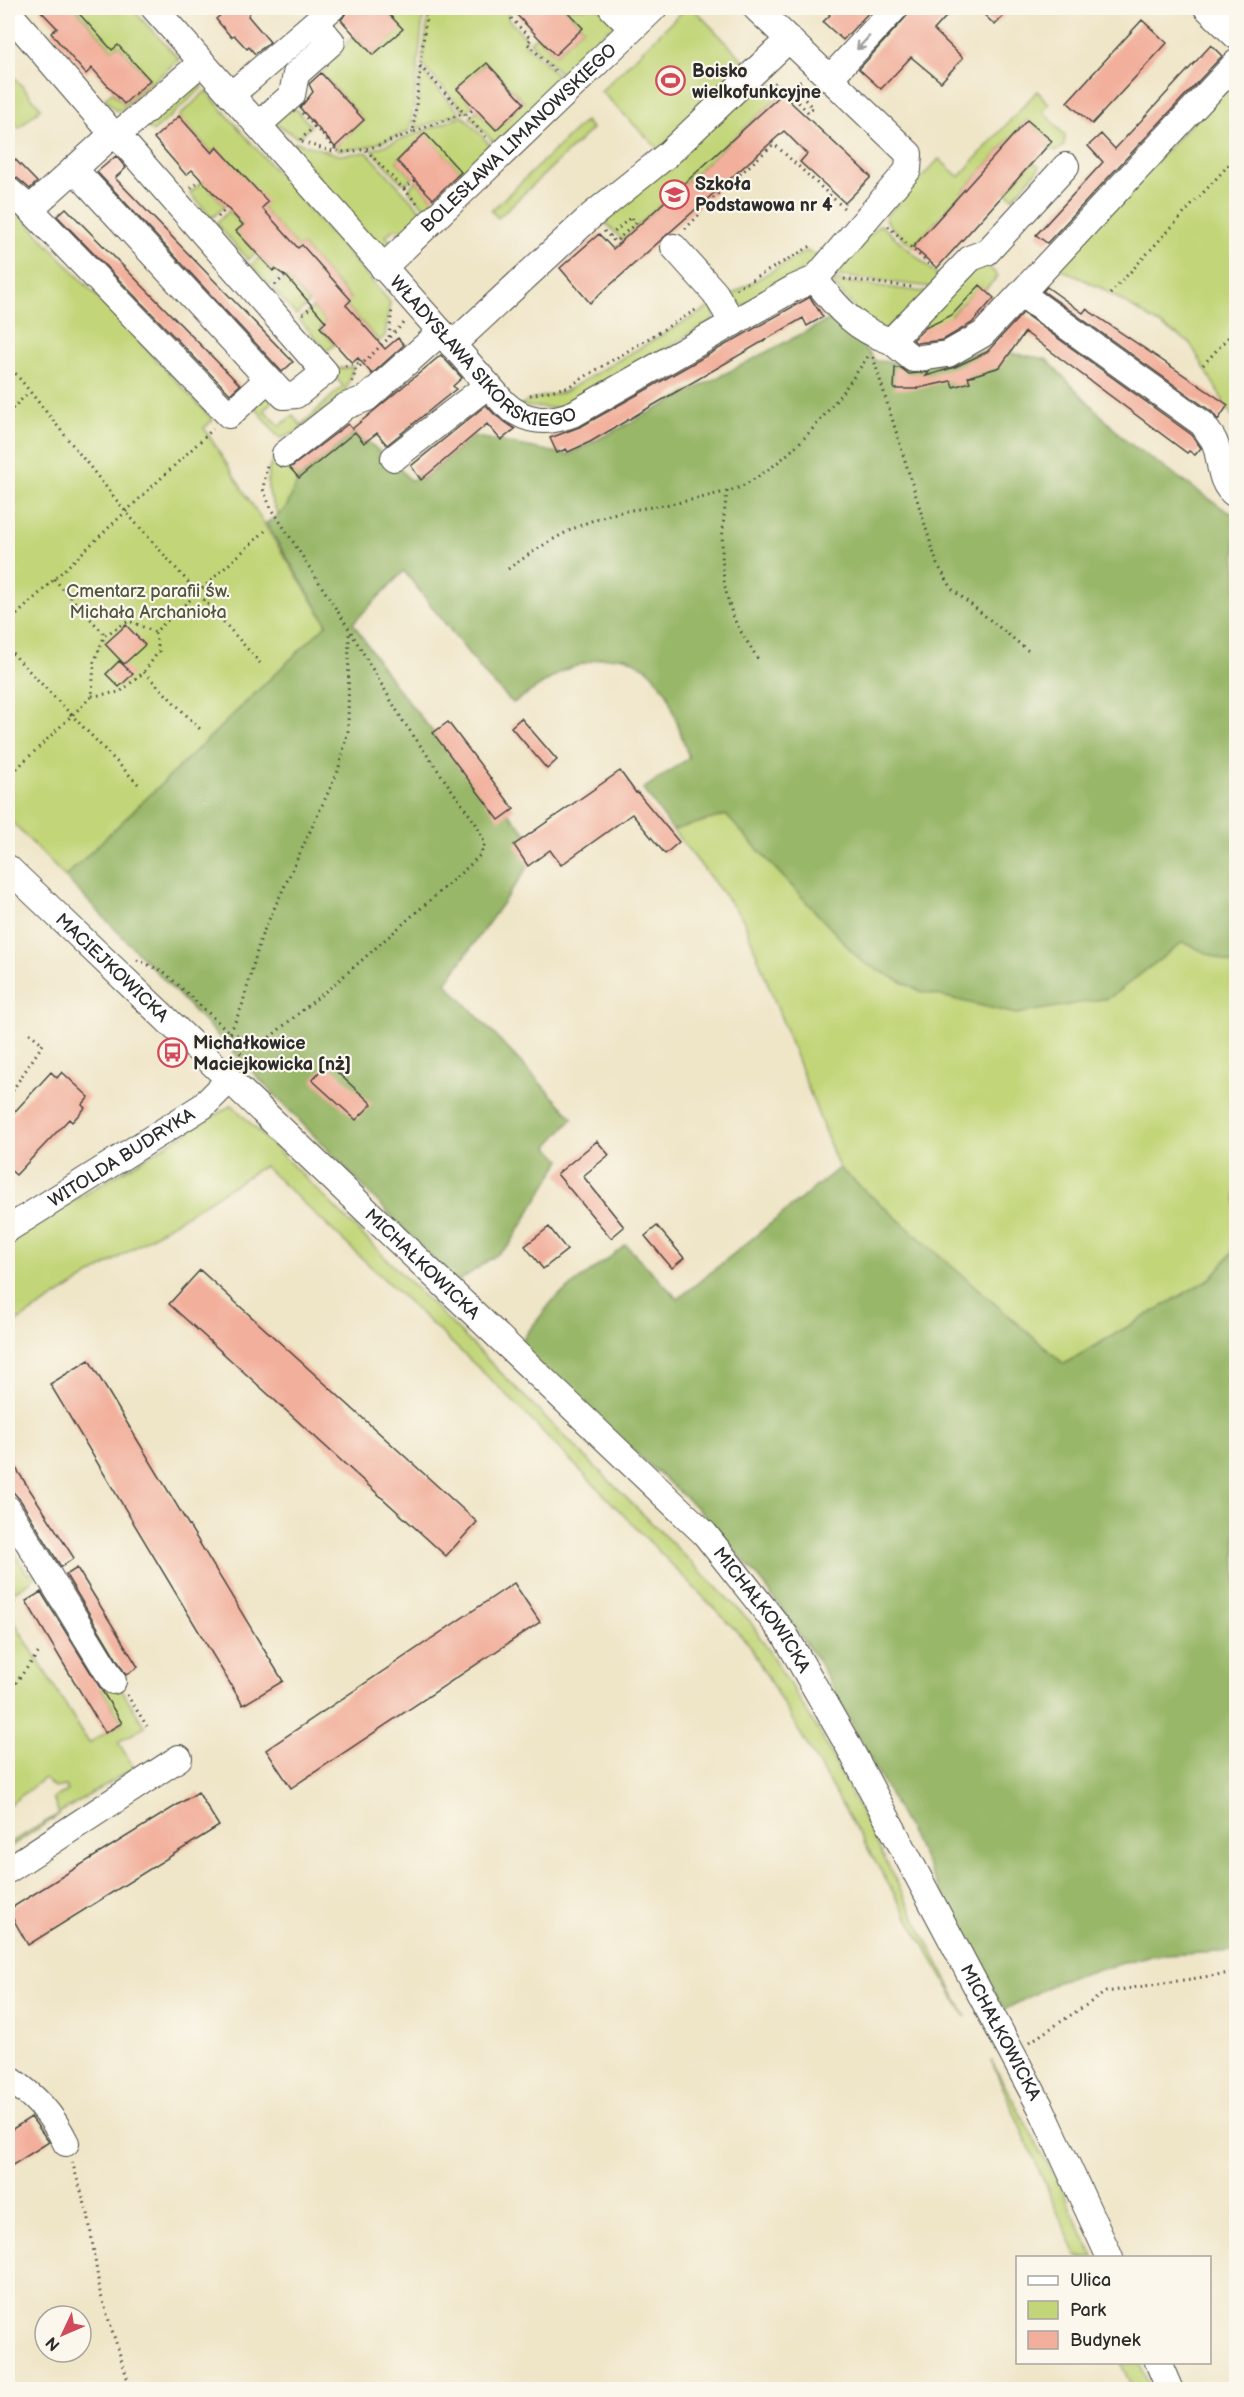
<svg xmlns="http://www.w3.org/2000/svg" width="1244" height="2397" font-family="'Balsamiq Sans',sans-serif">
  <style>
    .green { fill: #c2d679; stroke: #768052; stroke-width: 1.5 }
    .forest { fill: #99b769; stroke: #62714a; stroke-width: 1.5 }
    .building { fill: #f2b09c }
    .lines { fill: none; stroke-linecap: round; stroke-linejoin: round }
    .minor-casing { stroke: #484742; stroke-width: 28 }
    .path { stroke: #484742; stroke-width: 3; stroke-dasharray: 1.5 4.5; stroke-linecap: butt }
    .minor { stroke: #fff; stroke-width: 26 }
    .oneway { stroke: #a0a0a0 }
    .labels { text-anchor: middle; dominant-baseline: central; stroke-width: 4.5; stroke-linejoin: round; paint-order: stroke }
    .poi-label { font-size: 18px; font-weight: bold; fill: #2b2b2b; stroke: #fbf7ec; text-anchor: start }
    .street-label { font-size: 18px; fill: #2b2b2b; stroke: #fbf7ec }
    .park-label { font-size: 18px; fill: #51563e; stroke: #fbf7ec }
  </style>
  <rect width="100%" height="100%" fill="#fbf7ec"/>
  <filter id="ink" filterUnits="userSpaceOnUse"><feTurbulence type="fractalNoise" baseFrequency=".0167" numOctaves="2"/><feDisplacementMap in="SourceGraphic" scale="12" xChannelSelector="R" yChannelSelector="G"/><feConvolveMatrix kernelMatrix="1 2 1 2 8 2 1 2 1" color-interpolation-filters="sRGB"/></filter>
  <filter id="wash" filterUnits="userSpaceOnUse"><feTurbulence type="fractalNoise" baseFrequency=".008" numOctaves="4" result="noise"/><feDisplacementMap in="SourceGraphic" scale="24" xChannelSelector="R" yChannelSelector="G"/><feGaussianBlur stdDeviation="1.35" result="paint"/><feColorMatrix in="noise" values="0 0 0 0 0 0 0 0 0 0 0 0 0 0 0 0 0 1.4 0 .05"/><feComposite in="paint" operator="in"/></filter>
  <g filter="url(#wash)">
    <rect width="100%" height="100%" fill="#efe5c7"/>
    <path class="green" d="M79,8H131L179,59L121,110H115L105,98L112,92L124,104L150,80L118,45L112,50L77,10Z
      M383,8H424L411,127L408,132L365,148L338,150L335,147L364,120L321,73L328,67L320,58L325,54L332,61L340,53L338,51L355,35L373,55L402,29Z
      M429,8H512L508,15V19L527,39L524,42L568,86L501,150L470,117L477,110L496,130L524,102L486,63L458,89L473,106L465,112L422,65Z
      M564,8H606L617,31L615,36L608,29L564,71L568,76L564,77L530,42L537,36L555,55L583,28Z
      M686,8H693L747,64L659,150L601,91Z
      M421,70L460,113L416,129L415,128Z
      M1236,76V423L1190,343L1103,289L1057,267Z
      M15,78L41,108L19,128L8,115V85Z
      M197,79L203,87L153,132L143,123Z
      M756,80L776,87L782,94L622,240L600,217Z
      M206,91L390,302L385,336L355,362L378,340L346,305L351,299L302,245L298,248L262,208L267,202L217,148L212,153L179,116Z
      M1037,91L1049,104L1043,111L1065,136L1064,146L1057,151L1046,147L1051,141L1027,120L913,247L890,226L885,217L939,159L959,177Z
      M290,103L311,126L300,137L295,136L275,123Z
      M463,116L498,153L433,216L410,192V187L416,181L435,201L463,174L425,134L397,161L413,178L406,183H402L372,150Z
      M585,121L592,129L498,218L491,211Z
      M280,132L293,145L296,142L339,155L367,152L428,218L402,231L394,229L386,236L395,248L375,245Z
      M1033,161L1040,167L1013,198L1006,192Z
      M203,181L225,206L212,218L190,193Z
      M8,202L213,420L204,428L327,624L65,877L8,818Z
      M229,211L243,225L237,231L256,253L248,260L216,223Z
      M879,225L882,226L940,277L931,287L831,275Z
      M806,251L818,256L812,265L745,305H738L724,299Z
      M260,257L272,271L277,267L283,274L270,286L251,265Z
      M986,264L998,276L985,290L980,286L951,315L952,318L926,331L923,326L973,265Z
      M287,277L309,303L296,315L273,289Z
      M830,280L933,293L877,334Z
      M715,304L713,320L567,409L519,406C533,396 548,397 564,392Z
      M313,307L326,322L320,328L335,344L327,351L299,319Z
      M353,367L345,393L295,433L280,438L275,433L252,403L267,391L275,398L264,410L280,426L293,415L301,425L343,386L331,372L336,369Z
      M278,453L299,478L287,506L279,515C266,494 262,472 278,453Z
      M726,815L862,962L1109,998L1183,942L1231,964L1236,960V1248L1211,1278L1064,1364L839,1168L743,919L673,830Z
      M232,1105L750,1621L820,1733L966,2017L747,1642L505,1393L264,1166L8,1327V1241Z
      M8,1543L28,1575L38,1569L31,1581L14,1592L8,1577Z
      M8,1612L89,1743L122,1723L101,1689L117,1682L145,1727L118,1742L134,1768L59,1813L53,1819L8,1848V1844L59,1814L53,1798L68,1791L65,1786L54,1788L44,1778L8,1806Z
      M991,2060L1063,2192L1093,2257H1077Z
      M1121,2363H1139L1151,2389H1132Z"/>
    <path class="forest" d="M836,316L876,361L927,364L992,350L1046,359L1126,441L1227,511L1236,515V960L1231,964L1183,942L1109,998L1016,1014L920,991L862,962L726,815L673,830L643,789L689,758L667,693L648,669L626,657L601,658L564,670L513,703L487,677L404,571L353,623L393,683L433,732L479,778L540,850L446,983L573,1118L548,1146L561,1160L509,1246L456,1283L65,877L327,624L266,523L279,515L287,506L299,478L355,432L364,443L367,441L398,467L411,481L418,475L422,480L473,436L568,455Z
      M839,1168L1064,1364L1211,1278L1236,1248V1951L1148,1956L1061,1980L1004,2010L819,1662L761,1580L697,1508L517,1346L554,1299L626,1245L678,1299Z"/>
    <g id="blocks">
      <path class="building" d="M38,8H74L112,50L118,45L150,80L124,104L92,68L86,74L72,58L51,33L57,28Z
        M235,8H252L248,16L270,42L255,54L249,47L247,49L234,35L231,37L216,19L226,10L233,13Z
        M347,8H383L403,29L373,55L341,20L346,13Z
        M525,8H564L583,28L555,55L517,15Z
        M824,8H873L843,40L823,22L830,15Z
        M914,8H954L934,30L963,58L941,82L911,57L881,89L859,69Z
        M977,8H1011L995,25Z
        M1142,20L1167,43L1092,124L1067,102Z
        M1211,45L1222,56L1047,243L1036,235L1103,162L1088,146L1101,134L1115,149Z
        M487,63L524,103L496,130L457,89Z
        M321,73L364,120L335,147L300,108L313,92L309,84Z
        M782,94L871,177L845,203L800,162L807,154L784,131L590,303L560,268L599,234L613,249Z
        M179,116L212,153L217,147L268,202L262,208L298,248L302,245L351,300L346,305L385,349L398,338L404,345L372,374L358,358L352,363L320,327L326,322L287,277L275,269L273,271L236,231L243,225L192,170L186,175L154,138Z
        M1027,120L1052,141L937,268L913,247Z
        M425,133L461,172L433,199L397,161Z
        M8,152L37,182L30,189L17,178L8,175Z
        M116,156L126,168L115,178L293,362L282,372L97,172Z
        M66,208L240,385L230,394L57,216Z
        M980,285L994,298L972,323L943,340L917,343L913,340L925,328L952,315Z
        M1047,287L1083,313L1086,309L1228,405L1218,420L1212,412L1043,291Z
        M810,297L823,317L807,326L803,318L590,442L568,452L566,449L557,453L550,438L582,426Z
        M1023,313L1192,435L1201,448L1195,455L1189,451L1187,453L1025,332L1000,367L968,377L970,382L953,387L951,381L914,389H894L895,368H901L909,374L929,372L926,376L955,367L987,352Z
        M441,355L462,378L453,386L456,389L387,445L377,433L364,443L355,432L299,478L290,468L348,424L352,429Z
        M486,405L495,415L515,429L501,440L487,424L421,480L411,466Z
        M126,625L145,645L124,664L105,644Z
        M119,661L133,674L119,687L106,674Z
        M521,718L557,760L547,769L511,727Z
        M448,722L514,809L499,820L433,733Z
        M620,771L636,793L637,792L679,842L665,854L632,814L561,865L550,850L528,866L514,845Z
        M327,1063L372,1104L356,1120L312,1080Z
        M51,1072L57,1078L62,1072L89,1097L82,1105L85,1108L72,1122L69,1119L16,1175L8,1168V1119Z
        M597,1141L609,1155L583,1176L624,1227L611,1238L557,1174Z
        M657,1226L684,1258L672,1268L645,1236Z
        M549,1227L567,1250L543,1269L525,1246Z
        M200,1270L477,1522L446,1556L169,1304Z
        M89,1360L283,1681L243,1705L50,1384Z
        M8,1456L74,1558L61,1567L21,1501L8,1486Z
        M77,1568L138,1667L126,1675L66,1575Z
        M514,1583L540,1622L291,1788L266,1750Z
        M41,1592L122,1723L105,1733L26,1601Z
        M198,1792L219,1826L28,1945L8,1910Z
        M31,2117L49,2142L8,2168V2132Z"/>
    </g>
  </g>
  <g filter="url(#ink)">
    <use href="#blocks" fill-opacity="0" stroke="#484742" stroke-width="1.5"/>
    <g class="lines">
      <defs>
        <g id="minor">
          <path id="s1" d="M154,8L504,403C526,423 548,424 575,413L794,288L815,279L908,170L909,154L756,8"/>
          <path d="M612,8L632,28"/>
          <path d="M1207,8L1236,36"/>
          <path d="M8,12L113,134L126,145L325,372L296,395L284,396L74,169"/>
          <path d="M830,78L895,8"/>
          <path d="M231,95L332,8"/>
          <path d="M258,125L292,95L296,74L332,42L316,23"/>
          <path d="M8,190L30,209L229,415L268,379"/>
          <path d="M30,209L113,134L122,131L202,62"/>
          <path d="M674,247L715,293L733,323"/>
          <path id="s2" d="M383,268L654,8"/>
          <path d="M815,279C836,307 856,330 891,341L971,258L987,252L1066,166"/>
          <path d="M1023,292L1030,300L1203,424C1206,430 1211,435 1214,441C1222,457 1217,483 1236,495"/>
          <path d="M891,341L913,359L948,354L983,334L1236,63"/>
          <path d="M452,345L591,216L667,155L789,39"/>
          <path d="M285,454L346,406L367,398L441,332"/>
          <path d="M394,458L488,385"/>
          <path id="s3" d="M8,868L705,1534L785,1635L848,1745L1041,2108L1110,2258"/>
          <path id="s4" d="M8,1229L203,1106L229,1080"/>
          <path d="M8,1509L113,1681"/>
          <path d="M8,1870L179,1758"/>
          <path d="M8,2078C35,2096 52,2114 66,2143"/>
          <path d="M1158,2362L1170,2390"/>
        </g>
      </defs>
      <use href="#minor" class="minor-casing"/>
      <path class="path" d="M427,8L413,132L464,113L487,138
        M513,8L509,16L531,39L527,43L557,73
        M420,66L464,113
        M774,83L792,90L801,81
        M790,94L808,112L813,108L794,88
        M302,113L335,148L334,151
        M466,115L475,108
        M300,140L315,126
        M302,142C313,145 324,150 335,151C362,155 388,141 413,132
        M772,142L847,211
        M366,150L419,205
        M191,188L201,179
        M404,189L415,180
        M218,217L227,208
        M888,226L932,267
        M685,229L698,216L701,209L774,144
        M604,231L617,244
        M610,236L631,217L636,223L615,242
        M844,279L912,287
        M275,285L285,276
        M736,289L811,246H814
        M1110,294L1236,157
        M303,314L312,306
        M389,337L392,308
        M873,357L937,564L953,590L1031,653
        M8,364L126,512L260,663
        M1203,365L1236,329
        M345,366L362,363
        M352,382L356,370L405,322
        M530,395L568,387L699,308
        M8,413L29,392
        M727,491C721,536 717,582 737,625C744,637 752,649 759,661
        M508,569C543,544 582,519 626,511C655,506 683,503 712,495C720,493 730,491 738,488C795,460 834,405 869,355
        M54,579L105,635
        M8,623L213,429
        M8,649L140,786
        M144,672L202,731
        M92,696L120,692L144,672L159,651L155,632
        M8,777L92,696L94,662L105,635L129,621L155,632L265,531
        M137,960L163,971L230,1033L264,1042L338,981L470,865L480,855L485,844L476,824L403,721L349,629L270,506L263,489L267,465
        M244,1059L230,1033L242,1006L261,937L338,771L348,731L349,631
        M8,1102L14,1088L43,1044L27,1031
        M8,1103L15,1110
        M8,1585L15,1605
        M127,1695L147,1726
        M8,1699L11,1689L39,1652
        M1030,2042L1106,1992L1236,1972
        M72,2162L88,2214L100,2292L131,2390"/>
      <use href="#minor" class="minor"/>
    </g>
    <defs><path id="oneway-shaft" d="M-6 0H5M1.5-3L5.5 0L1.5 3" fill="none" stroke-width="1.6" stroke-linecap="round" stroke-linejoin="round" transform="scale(1.5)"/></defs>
    <use class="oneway" href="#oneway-shaft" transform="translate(863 43) rotate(133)"/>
  </g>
  <defs>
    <symbol id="stadium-ring" viewBox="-11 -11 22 22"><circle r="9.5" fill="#fbf7ec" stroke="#d1495b" stroke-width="1.5"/><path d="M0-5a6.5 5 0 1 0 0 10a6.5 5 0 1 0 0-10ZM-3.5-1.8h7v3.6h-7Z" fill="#d1495b"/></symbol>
    <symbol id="school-ring" viewBox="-11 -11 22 22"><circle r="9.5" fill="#fbf7ec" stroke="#d1495b" stroke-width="1.5"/><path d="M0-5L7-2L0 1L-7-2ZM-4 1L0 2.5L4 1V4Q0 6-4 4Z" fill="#d1495b"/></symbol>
    <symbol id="bus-ring" viewBox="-11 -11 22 22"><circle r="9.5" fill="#fbf7ec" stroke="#d1495b" stroke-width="1.5"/><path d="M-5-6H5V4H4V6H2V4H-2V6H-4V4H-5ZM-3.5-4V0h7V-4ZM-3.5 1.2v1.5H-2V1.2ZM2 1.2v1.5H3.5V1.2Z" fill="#d1495b"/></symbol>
  </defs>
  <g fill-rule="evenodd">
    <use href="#stadium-ring" x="654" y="64" width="33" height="33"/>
    <use href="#school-ring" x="658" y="178" width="33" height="33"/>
    <use href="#bus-ring" x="156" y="1036" width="33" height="33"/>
  </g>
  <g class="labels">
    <g class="poi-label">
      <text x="692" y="71">Boisko<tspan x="692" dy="21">wielkofunkcyjne</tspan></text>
      <text x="695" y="184">Szkoła<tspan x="695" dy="21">Podstawowa nr 4</tspan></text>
      <text x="193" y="1043">Michałkowice<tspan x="193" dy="21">Maciejkowicka [nż]</tspan></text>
    </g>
    <g class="street-label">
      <text stroke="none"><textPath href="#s2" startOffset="188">BOLESŁAWA LIMANOWSKIEGO</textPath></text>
      <text stroke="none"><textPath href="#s1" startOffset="483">WŁADYSŁAWA SIKORSKIEGO</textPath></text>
      <text stroke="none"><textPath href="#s3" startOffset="144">MACIEJKOWICKA</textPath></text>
      <text stroke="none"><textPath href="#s4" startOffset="134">WITOLDA BUDRYKA</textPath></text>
      <text stroke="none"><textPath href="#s3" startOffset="573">MICHAŁKOWICKA</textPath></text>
      <text stroke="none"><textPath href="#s3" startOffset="1059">MICHAŁKOWICKA</textPath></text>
      <text stroke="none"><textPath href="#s3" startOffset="1545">MICHAŁKOWICKA</textPath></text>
    </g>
    <g class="park-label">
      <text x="148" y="591">Cmentarz parafii św.<tspan x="148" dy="21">Michała Archanioła</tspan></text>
    </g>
  </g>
  <rect width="1244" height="2397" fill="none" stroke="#fbf7ec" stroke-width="30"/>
  <rect x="1016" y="2256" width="195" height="108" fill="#fbf7ec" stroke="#a8a59f" stroke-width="1.5"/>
  <rect x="1028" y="2276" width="30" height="9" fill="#ffffff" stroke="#a8a59f" stroke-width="1.5"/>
  <text x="1070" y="2286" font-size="18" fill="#2b2b2b">Ulica</text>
  <rect x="1028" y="2301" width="30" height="18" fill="#c2d679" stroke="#a8a59f" stroke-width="1.5"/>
  <text x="1070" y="2316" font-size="18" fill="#2b2b2b">Park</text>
  <rect x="1028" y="2331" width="30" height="18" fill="#f2b09c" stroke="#a8a59f" stroke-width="1.5"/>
  <text x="1070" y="2346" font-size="18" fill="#2b2b2b">Budynek</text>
  <g transform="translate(63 2334) rotate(226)"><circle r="28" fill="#fbf7ec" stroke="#a8a59f" stroke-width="1.5"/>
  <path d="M0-4.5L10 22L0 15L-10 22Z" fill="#d1495b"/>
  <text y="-9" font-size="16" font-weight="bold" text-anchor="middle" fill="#2b2b2b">N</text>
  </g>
</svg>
